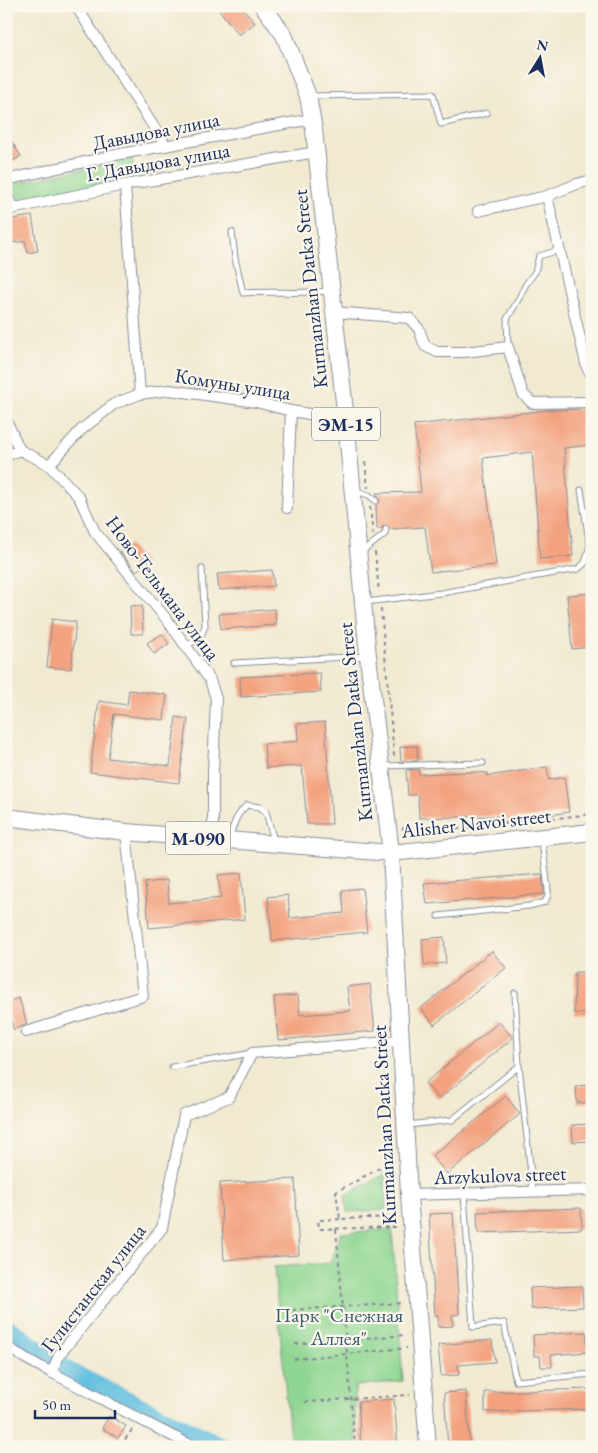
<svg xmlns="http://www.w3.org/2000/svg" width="598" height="1453" font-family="'EB Garamond',serif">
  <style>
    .green { fill: #8ed691; stroke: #548278 }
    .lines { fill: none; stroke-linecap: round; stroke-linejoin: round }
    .river { stroke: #60bedf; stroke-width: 19 }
    .building { fill: #f3a17e }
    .service-casing { stroke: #868c98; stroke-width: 7 }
    .minor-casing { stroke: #868c98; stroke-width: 12 }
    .primary-casing { stroke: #868c98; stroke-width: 18 }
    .path { stroke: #868c98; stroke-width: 2; stroke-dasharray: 4 4; stroke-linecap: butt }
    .service { stroke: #fff; stroke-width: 5 }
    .minor { stroke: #fff; stroke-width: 10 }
    .primary { stroke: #fff; stroke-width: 16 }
    .labels { text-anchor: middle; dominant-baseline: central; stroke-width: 4.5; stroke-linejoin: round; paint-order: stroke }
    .shield { fill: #fbf7ec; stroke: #5e6b89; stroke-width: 1 }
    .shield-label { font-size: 19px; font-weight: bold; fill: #1b2f5e }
    .street-label { font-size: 20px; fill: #1b2f5e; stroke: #fbf7ec }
    .park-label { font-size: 20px; fill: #38596b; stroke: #fbf7ec }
  </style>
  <rect width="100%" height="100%" fill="#fbf7ec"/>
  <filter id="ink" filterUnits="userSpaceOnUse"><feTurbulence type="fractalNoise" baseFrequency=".02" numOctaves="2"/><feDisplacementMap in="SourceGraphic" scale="10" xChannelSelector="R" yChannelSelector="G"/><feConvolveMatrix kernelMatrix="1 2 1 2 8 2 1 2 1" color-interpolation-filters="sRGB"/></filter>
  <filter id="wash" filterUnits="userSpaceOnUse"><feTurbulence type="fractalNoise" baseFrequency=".0096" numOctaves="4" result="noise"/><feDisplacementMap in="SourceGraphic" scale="20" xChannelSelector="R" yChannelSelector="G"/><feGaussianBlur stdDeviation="1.12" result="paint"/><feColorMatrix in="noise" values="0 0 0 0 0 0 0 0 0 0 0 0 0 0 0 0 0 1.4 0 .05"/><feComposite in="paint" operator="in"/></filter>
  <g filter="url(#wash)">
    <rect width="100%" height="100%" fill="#f1ead1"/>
    <path class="green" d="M132,158L135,180L19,202L8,185Z
      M385,1174L386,1210L347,1212L345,1195Z
      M392,1229L403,1381L355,1386L356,1447H322L290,1438L274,1267L330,1263L341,1233Z"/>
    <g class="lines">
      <path class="river" d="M6,1327L69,1372L223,1447"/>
    </g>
    <g id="blocks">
      <path class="building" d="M216,6H241L255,23L239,35Z
        M6,133L21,156L10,163L6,158Z
        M32,216L38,251L28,253L25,241L6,244V220Z
        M592,409V445L564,448L573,556L540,559L532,452L483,458L496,565L431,572L425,527L390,529L386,525L383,526L382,529H377L376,505L380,501L376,493L421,492L414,425L548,410Z
        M129,544L145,564L136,571L120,552Z
        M272,570L274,586L219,590L217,574Z
        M592,593V647L572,649L567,595Z
        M130,606H142L143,634H131Z
        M275,609L276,625L221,629L219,614Z
        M52,619L76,622L71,669L47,667Z
        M162,634L169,644L154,654L147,643Z
        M320,673L321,692L241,697L240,677Z
        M129,690L167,695L164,720L114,714L108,758L170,766L176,717L188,719L179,783L90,772L99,701L127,705Z
        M325,722L332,824H307L302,766L266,768L264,744L298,741L297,724Z
        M417,746L418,761H401L400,747Z
        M547,767L549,780L564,777L569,812L501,822L500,816L419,818L418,795H408L406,770L418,769L419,774L473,772L488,773V776Z
        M241,873L245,919L149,928L145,883L167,880L169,903L221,898L218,875Z
        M542,874L544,894L427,904L424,883Z
        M362,888L367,932L272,941L268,897L288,895L290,918L344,913L342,890Z
        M444,937L446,963L424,965L422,939Z
        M492,951L506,968L434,1025L421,1008Z
        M575,972H592V1014L574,1013Z
        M370,984L375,1031L278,1040L274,997L298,995L300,1015L350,1011L347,987Z
        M19,998L27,1024L14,1030L6,1007V1002Z
        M499,1022L513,1038L439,1099L425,1083Z
        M592,1085V1102L577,1103L576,1086Z
        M506,1096L520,1114L447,1174L432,1156Z
        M592,1124V1141L573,1142L572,1125Z
        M295,1179L299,1255L224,1260L220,1183Z
        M581,1208L582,1229L478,1233L477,1212Z
        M453,1213L459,1314L452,1315L453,1326L438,1327V1315L435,1316L429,1214Z
        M582,1286L583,1307L531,1309L530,1288Z
        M586,1332L588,1352L551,1355L552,1367H541L540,1356H534L533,1335Z
        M492,1340L495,1362L458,1365L459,1375L441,1376L438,1345Z
        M592,1389V1409L485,1412V1392Z
        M466,1391L470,1447H448L444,1393Z
        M394,1399L398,1447H361L358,1402Z
        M109,1416L126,1426L118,1438L102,1428Z"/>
    </g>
  </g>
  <g filter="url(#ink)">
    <use href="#blocks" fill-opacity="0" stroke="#868c98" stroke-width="1"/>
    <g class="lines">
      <defs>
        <path id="service" d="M311,96L433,94L441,124L487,113
          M232,232L235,258L243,293C272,291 300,294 329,291
          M508,347L507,319L517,302L526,284L535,272L539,256L560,250
          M356,491L369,495L376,501
          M362,552L385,534L386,529
          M366,602L441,593L578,569L585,563L590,546L581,490
          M187,646L201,636L205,626L202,569
          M234,663L366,656
          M384,766L483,763
          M229,838C234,825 236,814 247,805L260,807L266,812L274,841
          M438,916L529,906L545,902L548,896V889L542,841
          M515,993L519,1066L533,1192
          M172,1067L252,1053
          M408,1125L452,1120L519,1066
          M464,1194L473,1327L504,1323L516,1381L592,1374"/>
        <path id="minor" d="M76,6L166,146
          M6,180L115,155L312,119
          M125,185L140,394
          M6,196L14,207
          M547,196L587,368L592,375
          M6,210L125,185L316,152
          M478,211L547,196L577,184L592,180
          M333,312L409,318L419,329L425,346L437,352H464L508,347L523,394L532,403L592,402
          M6,420L20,450L49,465L79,497L95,532L168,621L210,680L216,699L213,772V839
          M6,456L20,450
          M49,465L81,430L114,404L140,394L169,390L256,402L291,411L346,420
          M287,508L291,411
          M26,1032L143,996L126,832
          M409,1195L592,1190
          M6,1346C32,1364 56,1374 83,1389C120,1409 157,1429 195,1447
          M52,1373L59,1355L162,1228L184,1115L229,1097L252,1053L400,1041"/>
        <path id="primary" d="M263,6L284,35L308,96L314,130L346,420L368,656L391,853L409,1195L428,1447
          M6,817L126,832L391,853L592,832"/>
      </defs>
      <use href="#service" class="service-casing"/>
      <use href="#minor" class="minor-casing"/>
      <use href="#primary" class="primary-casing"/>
      <path class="path" d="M365,462L368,488
        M370,507L373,535
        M375,552L379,592
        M381,609L394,756
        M402,828L414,834L592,814
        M394,1160L336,1192L340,1219L397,1217
        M340,1219L318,1220L319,1229L398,1227
        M336,1229L355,1447
        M292,1310L404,1303
        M295,1344L406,1335
        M294,1359L407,1348
        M305,1402L410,1395
        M125,1447L124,1441L134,1427"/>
      <use href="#service" class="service"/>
      <use href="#minor" class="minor"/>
      <use href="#primary" class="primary"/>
    </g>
  </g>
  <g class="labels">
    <g class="shield">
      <rect x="312" y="407.5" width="68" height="33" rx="4"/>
      <rect x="165.5" y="821.5" width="65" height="33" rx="4"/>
    </g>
    <g class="shield-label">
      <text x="346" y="424">ЭМ-15</text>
      <text x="198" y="838">М-090</text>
    </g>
    <g class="street-label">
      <text transform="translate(156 131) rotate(-11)">Давыдова улица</text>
      <text transform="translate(158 162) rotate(-10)">Г. Давыдова улица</text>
      <text transform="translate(310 289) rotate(-96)">Kurmanzhan Datka Street</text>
      <text transform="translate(233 384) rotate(9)">Комуны улица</text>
      <text transform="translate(163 588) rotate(53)">Ново-Тельмана улица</text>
      <text transform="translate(355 722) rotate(-96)">Kurmanzhan Datka Street</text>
      <text transform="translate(476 823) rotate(-6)">Alisher Navoi street</text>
      <text transform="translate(384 1125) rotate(-93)">Kurmanzhan Datka Street</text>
      <text transform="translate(500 1175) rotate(-2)">Arzykulova street</text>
      <text transform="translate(93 1288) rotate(-52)">Гулистанская улица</text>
    </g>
    <g class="park-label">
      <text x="339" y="1315">Парк "Снежная<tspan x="339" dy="23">Аллея"</tspan></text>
    </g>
  </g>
  <rect width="598" height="1453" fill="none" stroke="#fbf7ec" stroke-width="25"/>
  <g transform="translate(540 58) rotate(11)" stroke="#fbf7ec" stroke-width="4" paint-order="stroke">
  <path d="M0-4L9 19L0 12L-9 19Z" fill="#1b2f5e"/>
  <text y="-8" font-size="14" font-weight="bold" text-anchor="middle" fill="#1b2f5e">N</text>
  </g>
  <path d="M35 1410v8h80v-8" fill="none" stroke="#1b2f5e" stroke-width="2.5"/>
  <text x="42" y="1410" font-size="15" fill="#1b2f5e" stroke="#fbf7ec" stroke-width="4" paint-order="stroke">50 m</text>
</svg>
